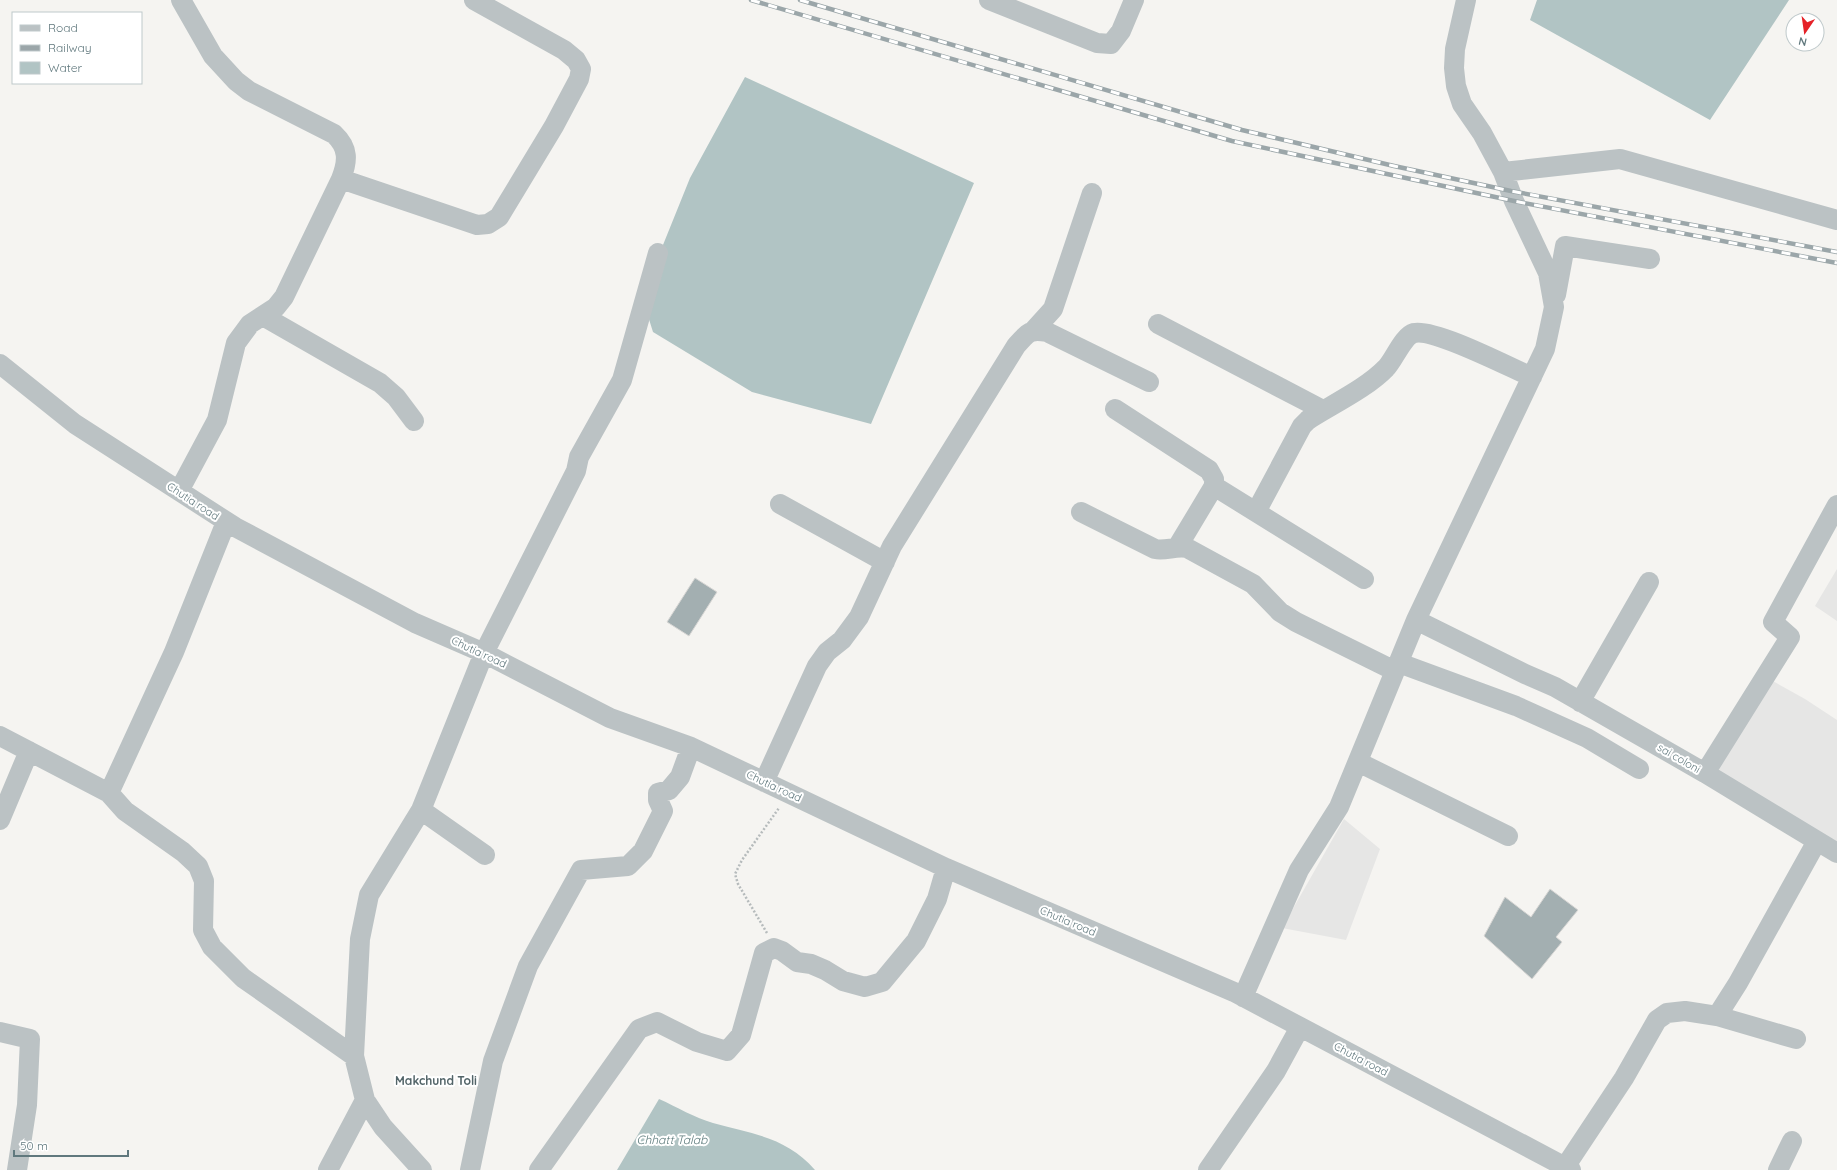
<svg xmlns="http://www.w3.org/2000/svg" width="1837" height="1170" font-family="Quicksand,sans-serif">
  <style>
    .built { fill: #e6e6e5 }
    .water { fill: #b1c4c4 }
    .building { fill: #a3afb1; stroke: #d7d6d4 }
    .lines { fill: none; stroke-linecap: round; stroke-linejoin: round }
    .path { stroke: #b6bbbc; stroke-width: 2.5; stroke-dasharray: 2 2; stroke-linecap: butt }
    .minor { stroke: #bbc2c4; stroke-width: 20 }
    .rail-casing { stroke: #9ba6a9; stroke-width: 4.5 }
    .rail { stroke: #fff; stroke-width: 3; stroke-dasharray: 9; stroke-linecap: butt }
    .labels { text-anchor: middle; dominant-baseline: central; stroke-width: 4; stroke-linejoin: round; paint-order: stroke }
    .street-label { font-size: 11px; fill: #60787d; stroke: #fff }
    .neighbourhood-label { font-size: 12px; font-weight: bold; fill: #526468; stroke: #fff }
    .water-label { font-size: 12px; font-style: italic; fill: #5a7879; stroke: #fff }
  </style>
  <rect width="100%" height="100%" fill="#f5f4f1"/>
  <path class="built" d="M1837,569V621L1815,606Z
    M1771,680L1805,699L1837,720V845L1715,775Z
    M1344,819L1380,849L1346,940L1282,928Z"/>
  <path class="water" d="M1537,0H1789L1710,120L1530,20Z
    M745,77L974,183L871,424L752,392L653,332L642,297L690,178Z
    M659,1099C677,1107 695,1118 713,1123C752,1134 787,1137 815,1170H617Z"/>
  <path class="building" d="M695,578L717,592L689,636L667,622Z
    M1550,889L1578,910L1556,937L1562,942L1532,979L1484,936L1505,897L1531,917Z"/>
  <g class="lines">
    <path class="path" d="M767,933L738,884L735,874L742,860L779,808"/>
    <path class="minor" d="M989,0L1097,43L1111,44L1121,31L1134,0
      M1503,172L1620,159L1837,220
      M341,179L477,225L488,224L499,217L554,126L579,79L581,69L576,60L564,50L474,0
      M1556,295L1565,246L1650,259
      M263,316L380,383L396,397L414,421
      M1158,324L1323,410
      M1034,330L1053,309L1092,193
      M0,364L75,424L235,527L415,623L484,653L610,718L691,747L946,868L1234,992L1571,1170
      M1115,409L1209,470L1214,479V486L1178,546
      M1214,486L1364,579
      M179,491L217,420L236,343L250,324L276,307L284,297L341,179C348,161 349,148 334,134L249,91L236,81L213,56L181,0
      M780,504L885,562
      M1081,512L1155,549C1166,551 1175,546 1187,548L1253,584L1280,612L1296,622L1395,671
      M1256,512L1302,426L1308,420C1331,405 1367,388 1386,368C1394,360 1403,336 1414,333C1434,328 1509,367 1532,377
      M226,522L174,652L109,793L125,811L183,852L198,866L204,881L203,930L212,947L243,978L354,1056
      M1416,620L1525,674L1555,687L1705,773L1790,637L1773,622L1837,505
      M1399,663L1516,706L1587,738L1639,769
      M1580,702L1649,582
      M0,736L109,793
      M1358,762L1508,836
      M1705,773L1837,853
      M764,782L817,666L827,652L842,640L859,617L892,546L1016,346C1028,332 1030,329 1047,332L1149,382
      M421,810L485,855
      M0,820L29,751
      M1243,997L1299,870L1339,807L1416,620L1545,349L1554,307L1548,273L1514,201L1503,172L1482,133L1462,104L1456,86L1454,68L1455,49L1466,0
      M1717,1016L1738,983L1817,841
      M0,1032L30,1039L27,1105L17,1170
      M1565,1167L1624,1078L1657,1020L1667,1013L1685,1011L1717,1016L1796,1039
      M328,1170L365,1100
      M422,1170L383,1127L365,1100L354,1056L360,939L369,895L421,810L484,653L576,471L579,457L622,380L658,253
      M470,1170L493,1061L528,966L581,870L628,866L643,851L663,811L658,800V793L669,790L680,777L691,747
      M539,1170L639,1029L657,1022L697,1042L727,1051L741,1035L764,953L774,948L782,951L797,962L811,964L825,970L843,981L865,987L882,982L916,941L937,899L946,868
      M1208,1170L1276,1071L1300,1027
      M1778,1170L1792,1141"/>
    <defs>
      <path id="rail" d="M751,0L1232,141L1514,201L1837,263
        M800,0L1242,130L1394,166L1511,191L1837,252"/>
    </defs>
    <use href="#rail" class="rail-casing"/>
    <use href="#rail" class="rail"/>
  </g>
  <g class="labels">
    <g class="street-label">
      <text transform="translate(193 501) rotate(33)">Chutia road</text>
      <text transform="translate(479 652) rotate(25)">Chutia road</text>
      <text transform="translate(1679 758) rotate(30)">sai coloni</text>
      <text transform="translate(774 786) rotate(25)">Chutia road</text>
      <text transform="translate(1068 921) rotate(23)">Chutia road</text>
      <text transform="translate(1361 1059) rotate(28)">Chutia road</text>
    </g>
    <g class="neighbourhood-label">
      <text x="436" y="1080">Makchund Toli</text>
    </g>
    <g class="water-label">
      <text x="672" y="1139">Chhatt Talab</text>
    </g>
  </g>
  <rect x="12" y="12" width="130" height="72" fill="#ffffff" stroke="#bfc9cb"/>
  <rect x="20" y="25" width="20" height="6" fill="#bbc2c4" stroke="#bfc9cb"/>
  <text x="48" y="32" font-size="12" fill="#60787d">Road</text>
  <rect x="20" y="45" width="20" height="6" fill="#9ba6a9" stroke="#bfc9cb"/>
  <text x="48" y="52" font-size="12" fill="#60787d">Railway</text>
  <rect x="20" y="62" width="20" height="12" fill="#b1c4c4" stroke="#bfc9cb"/>
  <text x="48" y="72" font-size="12" fill="#60787d">Water</text>
  <g transform="translate(1805 32) rotate(193)"><circle r="19" fill="#ffffff" stroke="#bfc9cb"/>
  <path d="M0-3L7 15L0 10L-7 15Z" fill="#e52228"/>
  <text y="-6" font-size="11" font-weight="bold" text-anchor="middle" fill="#60787d">N</text>
  </g>
  <path d="M14 1150v6h114v-6" fill="none" stroke="#60787d" stroke-width="2"/>
  <text x="20" y="1150" font-size="12" fill="#60787d" stroke="#ffffff" stroke-width="3" paint-order="stroke">50 m</text>
</svg>
